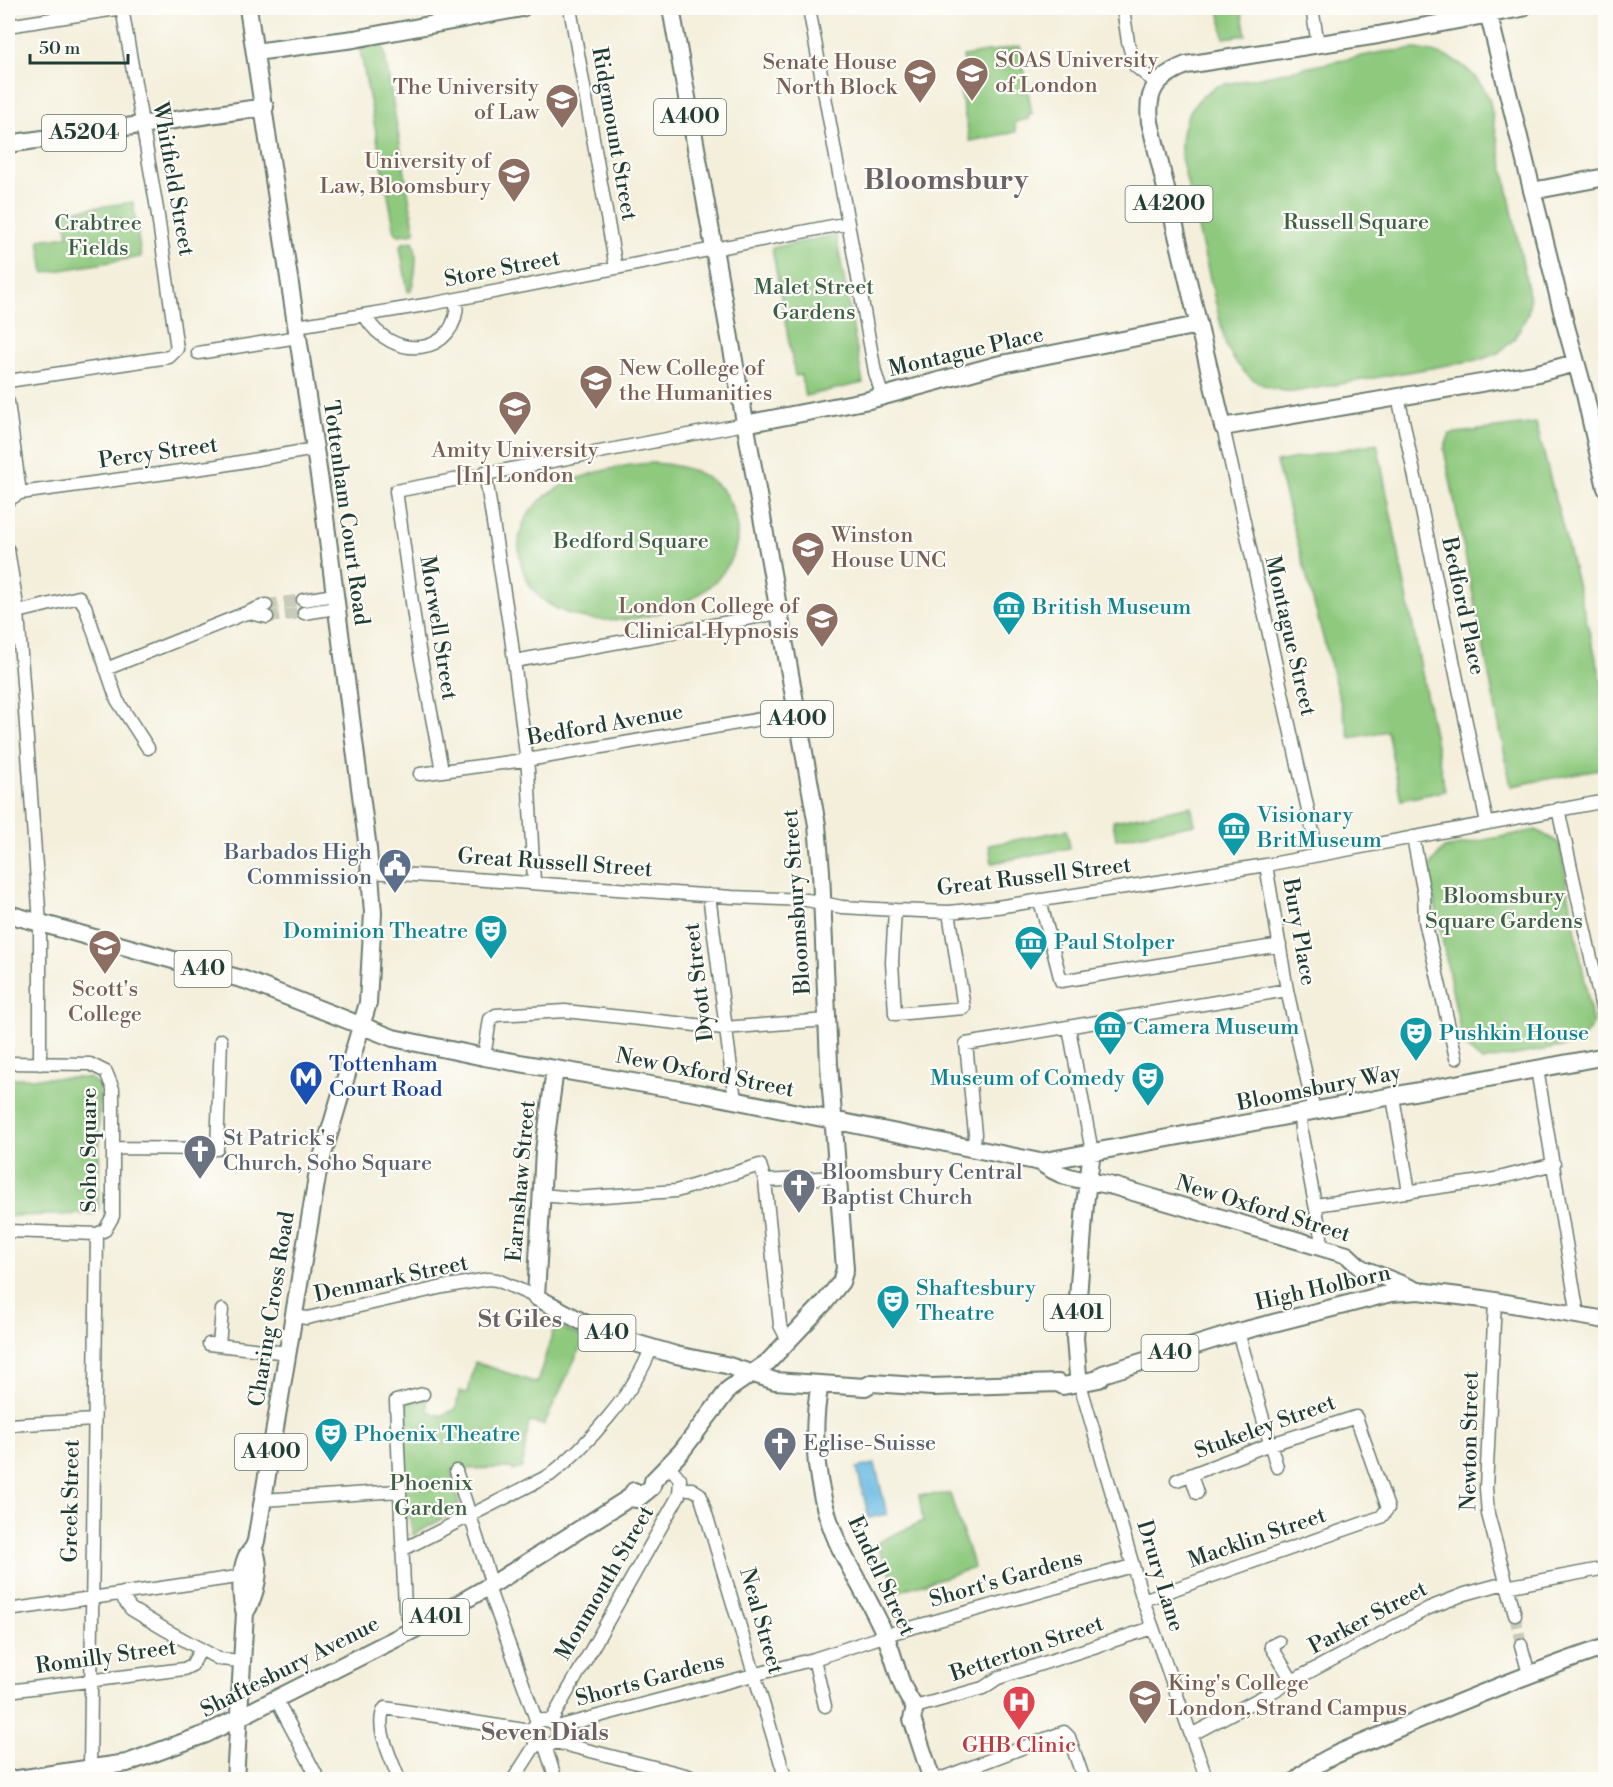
<svg xmlns="http://www.w3.org/2000/svg" width="1613" height="1787" font-family="'Libre Bodoni',serif">
  <style>
    .green { fill: #8ec97e; stroke: #568359; stroke-width: 1.5 }
    .water { fill: #66b9e2; stroke: #427b8b; stroke-width: 1.5 }
    .lines { fill: none; stroke-linecap: round; stroke-linejoin: round }
    .minor-tunnel { stroke: #c9cbba; stroke-width: 12; stroke-dasharray: 12 6; stroke-linecap: butt }
    .minor-casing { stroke: #6a7b6e; stroke-width: 15 }
    .major-casing { stroke: #6a7b6e; stroke-width: 20 }
    .minor { stroke: #fff; stroke-width: 12 }
    .major { stroke: #fff; stroke-width: 16 }
    .labels { text-anchor: middle; dominant-baseline: central; stroke-width: 4.5; stroke-linejoin: round; paint-order: stroke }
    .shield { fill: #fdfcf7; stroke: #62766e; stroke-width: 1.5 }
    .shield-label { font-size: 21px; font-weight: bold; fill: #1f3d34 }
    .education-label { font-size: 22px; fill: #785e54; stroke: #fdfcf7; text-anchor: start }
    .street-label { font-size: 22px; fill: #1f3d34; stroke: #fdfcf7 }
    .park-label { font-size: 22px; fill: #3b6046; stroke: #fdfcf7 }
    .culture-label { font-size: 22px; fill: #0d838f; stroke: #fdfcf7; text-anchor: start }
    .service-label { font-size: 22px; fill: #4e5e75; stroke: #fdfcf7; text-anchor: end }
    .transit-label { font-size: 22px; fill: #164399; stroke: #fdfcf7; text-anchor: start }
    .worship-label { font-size: 22px; fill: #5b616d; stroke: #fdfcf7; text-anchor: start }
    .health-label { font-size: 22px; fill: #be3a42; stroke: #fdfcf7 }
    .neighbourhood-label { font-size: 24px; font-weight: bold; fill: #6c6266; stroke: #fdfcf7 }
    .district-label { font-size: 28px; font-weight: bold; fill: #6c6266; stroke: #fdfcf7 }
  </style>
  <rect width="100%" height="100%" fill="#fdfcf7"/>
  <filter id="ink" filterUnits="userSpaceOnUse"><feTurbulence type="fractalNoise" baseFrequency=".0167" numOctaves="2"/><feDisplacementMap in="SourceGraphic" scale="12" xChannelSelector="R" yChannelSelector="G"/><feConvolveMatrix kernelMatrix="1 2 1 2 8 2 1 2 1" color-interpolation-filters="sRGB"/></filter>
  <filter id="wash" filterUnits="userSpaceOnUse"><feTurbulence type="fractalNoise" baseFrequency=".008" numOctaves="4" result="noise"/><feDisplacementMap in="SourceGraphic" scale="24" xChannelSelector="R" yChannelSelector="G"/><feGaussianBlur stdDeviation="1.35" result="paint"/><feColorMatrix in="noise" values="0 0 0 0 0 0 0 0 0 0 0 0 0 0 0 0 0 1.4 0 .05"/><feComposite in="paint" operator="in"/></filter>
  <g filter="url(#wash)">
    <rect width="100%" height="100%" fill="#f4efdb"/>
    <path class="green" d="M1219,8H1241L1246,35L1224,38Z
      M383,44L415,233L399,235L395,232L360,49Z
      M1020,46L1032,114L1028,115L1029,119L1015,122L1016,132L970,141L959,86L968,85L963,56Z
      M1416,49C1451,53 1473,67 1489,98L1530,299L1528,314L1515,338L1498,353L1482,359L1294,392C1261,390 1241,376 1226,346L1181,157C1179,125 1189,102 1217,86L1382,52Z
      M133,202L141,257L44,273L39,240L68,236L64,212Z
      M836,235L863,383L805,396L801,375L795,376L793,364L772,248Z
      M413,241C419,256 415,276 411,291L408,292L400,247L403,243Z
      M1536,423L1605,693V768L1511,786L1444,449L1450,434Z
      M1377,443L1445,791L1401,800L1387,731L1350,738L1276,462Z
      M654,463C684,465 717,474 730,503C780,610 552,670 522,567C500,491 600,465 654,463Z
      M1191,806L1195,824L1116,839L1113,821Z
      M1067,830L1070,848L992,863L989,845Z
      M1536,830L1556,841L1560,846L1593,1025L1578,1044L1482,1061L1463,1045L1428,868L1444,848Z
      M8,1078H89L99,1085V1208L94,1214L8,1216Z
      M555,1325L585,1338L544,1425L529,1422L522,1468L513,1471L512,1468L453,1469L451,1471L460,1509L413,1535L407,1506L401,1403L426,1398L428,1411L441,1416L456,1409L459,1391L468,1393L475,1362L537,1383Z
      M950,1494L974,1568L899,1591L876,1543L923,1521L919,1495Z"/>
    <path class="water" d="M875,1464L887,1514L869,1518L857,1468Z"/>
  </g>
  <g filter="url(#ink)">
    <g class="lines">
      <path class="minor-tunnel" d="M266,605L303,600
        M267,617L304,613
        M1515,1615L1521,1645"/>
      <defs>
        <path id="minor" d="M570,8L616,268
          M809,8L875,372L882,395
          M1123,8L1128,42L1135,66L1156,83
          M1312,8L1318,44
          M8,26L122,8
          M365,316C391,362 459,358 457,299
          M297,326L431,304L848,223
          M198,353L298,337
          M8,381L169,357L177,349L157,209L122,8
          M1398,396L1487,823
          M8,402L20,493
          M1223,427L1318,855
          M485,472L511,637L528,770L534,882
          M8,500L20,493L217,466L315,449
          M8,550L18,612L40,923V1064
          M303,600L334,595
          M18,612L79,597L85,606L117,700L148,748
          M249,613L267,617
          M304,613L336,608
          M515,661L778,613
          M106,669L266,605
          M442,770L418,644L396,491L745,424
          M420,774L539,758L795,713
          M1558,809L1606,1026
          M1413,837L1424,894L1425,921L1456,1058
          M1266,865L1287,990L1314,1111
          M371,872L732,897L807,900L842,907L895,910L949,912L997,907L1266,865L1606,801
          M709,895L735,1100
          M1040,900L1061,981L1280,945
          M895,910L892,962L895,1014L964,1008L949,912
          M1069,1028L1092,1152
          M484,1057L490,1019L496,1015L565,1011L724,1028L827,1020
          M8,1063L90,1064L106,1072L113,1089V1216L105,1230L97,1234L8,1231
          M1537,1069L1578,1315
          M1393,1097L1409,1192
          M1300,1114L1301,1131L1321,1236L1320,1248
          M113,1148L217,1149L221,1040
          M973,1149L975,1134L966,1044L1287,990
          M765,1181L838,1177
          M541,1195L575,1198L676,1191L760,1165L765,1181L780,1325L788,1341
          M1316,1205L1495,1179L1554,1164
          M1495,1301L1486,1488L1488,1514L1515,1615
          M293,1316L307,1318L443,1287L488,1279L497,1280L536,1297
          M1238,1332L1277,1467
          M209,1344L288,1353
          M219,1345L222,1310
          M1078,1377L1143,1600L1207,1780
          M8,1425L94,1420
          M456,1471L492,1585
          M1191,1475L1197,1493
          M681,1489H692L700,1494L786,1780
          M263,1500L399,1491
          M402,1550L550,1475C585,1448 637,1390 651,1348
          M488,1587L537,1722
          M1506,1587L1606,1568
          M123,1593L124,1600L131,1609L166,1630L219,1659L242,1661
          M1143,1600L1381,1517L1388,1508L1356,1417L1265,1446L1177,1480
          M8,1610L244,1576
          M413,1630L405,1609L396,1401L423,1394
          M1279,1642L1271,1646L1293,1682
          M1521,1645L1529,1674
          M814,1659L825,1706
          M8,1691L184,1669L192,1665L201,1649
          M276,1699L319,1780
          M915,1707L983,1688L998,1678L1152,1628
          M532 1733a13 13 0 1 1 26 0a13 13 0 1 1-26 0Z
          M551,1721L679,1495L680,1479L669,1466
          M557,1727L814,1659L896,1632L1132,1566
          M1191,1735L1429,1608L1465,1594L1505,1583
          M555,1742L705,1780
          M545,1746L556,1780
          M90,1770L97,1234
          M399,1780C393,1761 373,1726 385,1708L531,1731
          M513,1780L536,1744
          M937,1780L1064,1732L1069,1737L1084,1780"/>
        <path id="major" d="M1487,8L1565,323L1585,394L1606,488
          M1522,8L1378,35L1186,65C1157,77 1146,89 1150,122L1223,427L1534,374L1576,363
          M255,52L354,39L522,8
          M8,144L265,107
          M1532,191L1606,177
          M745,424L869,400L997,365L1198,325
          M8,914L245,980L393,1038L484,1057L704,1094L1040,1162L1606,1056
          M555,1069L544,1151L536,1297L590,1326L625,1340L676,1355L726,1365L775,1381L865,1387L872,1383L932,1387L1058,1383L1063,1386L1099,1379L1103,1374L1238,1332L1391,1293L1419,1291L1483,1299L1606,1320
          M1040,1162C1065,1181 1084,1179 1113,1186L1347,1255L1361,1268L1413,1289
          M1078,1376L1075,1338L1085,1204L1092,1152
          M820,1384C810,1435 816,1493 837,1541C851,1573 872,1603 885,1635C896,1659 898,1686 915,1707L912,1719L932,1780
          M629,1498L637,1499L652,1487L653,1481L681,1452L729,1389L768,1362L825,1302L841,1282L845,1269L829,1064L821,871L817,825L671,8
          M245,1613C255,1597 263,1567 254,1550
          M11,1780L127,1763L206,1734L413,1630L498,1581L629,1498L634,1491
          M235,1780L245,1613C240,1598 240,1573 246,1558C249,1551 254,1550 256,1541L318,1171L368,1003L373,913L368,849L323,502L248,8
          M1297,1780C1320,1757 1358,1746 1387,1733C1459,1702 1531,1672 1606,1647"/>
      </defs>
      <use href="#minor" class="minor-casing"/>
      <use href="#major" class="major-casing"/>
      <use href="#minor" class="minor"/>
      <use href="#major" class="major"/>
    </g>
  </g>
  <defs>
    <symbol id="university-pin" viewBox="-11 -11 22 30"><path d="M0 17L-7.5 6A9.5 9.5 0 1 1 7.5 6Z" fill="#8d6e63" stroke="#fdfcf7"/><path d="M0-5L7-2L0 1L-7-2ZM-4 1L0 2.5L4 1V4Q0 6-4 4Z" fill="#fff"/></symbol>
    <symbol id="museum-pin" viewBox="-11 -11 22 30"><path d="M0 17L-7.5 6A9.5 9.5 0 1 1 7.5 6Z" fill="#0f9aa8" stroke="#fdfcf7"/><path d="M0-6L6-3V-2H-6V-3ZM-5-1h2V3h-2ZM-1-1h2V3h-2ZM3-1h2V3H3ZM-6 4H6V6H-6Z" fill="#fff"/></symbol>
    <symbol id="civic-pin" viewBox="-11 -11 22 30"><path d="M0 17L-7.5 6A9.5 9.5 0 1 1 7.5 6Z" fill="#5c6f8a" stroke="#fdfcf7"/><path d="M-.6-6.5H3V-4.5H.6V-3L4-1V1h2V6H-6V1h2V-1L-.6-3ZM-1.2 2.5V6h2.4V2.5Z" fill="#fff"/></symbol>
    <symbol id="theatre-pin" viewBox="-11 -11 22 30"><path d="M0 17L-7.5 6A9.5 9.5 0 1 1 7.5 6Z" fill="#0f9aa8" stroke="#fdfcf7"/><path d="M-5-5.5Q0-4 5-5.5V0Q5 5 0 6Q-5 5-5 0ZM-3.3-2.5H-1v1.5H-3.3ZM1-2.5H3.3v1.5H1ZM-2.8 1Q0 5.5 2.8 1Z" fill="#fff"/></symbol>
    <symbol id="metro-pin" viewBox="-11 -11 22 30"><path d="M0 17L-7.5 6A9.5 9.5 0 1 1 7.5 6Z" fill="#1a4fb4" stroke="#fdfcf7"/><path d="M-5.5 5V-5H-3L0 0L3-5H5.5V5H3V-.5L0 4L-3-.5V5Z" fill="#fff"/></symbol>
    <symbol id="church-pin" viewBox="-11 -11 22 30"><path d="M0 17L-7.5 6A9.5 9.5 0 1 1 7.5 6Z" fill="#6b7280" stroke="#fdfcf7"/><path d="M-1.2-6h2.4v3.5h3.3v2.4h-3.3V6h-2.4V-.1h-3.3v-2.4h3.3Z" fill="#fff"/></symbol>
    <symbol id="hospital-pin" viewBox="-11 -11 22 30"><path d="M0 17L-7.5 6A9.5 9.5 0 1 1 7.5 6Z" fill="#e0444e" stroke="#fdfcf7"/><path d="M-5-5h3v3.5h4V-5h3V5h-3V1.5h-4V5h-3Z" fill="#fff"/></symbol>
  </defs>
  <g fill-rule="evenodd">
    <use href="#university-pin" x="953" y="54" width="38" height="52"/>
    <use href="#university-pin" x="901" y="56" width="38" height="52"/>
    <use href="#university-pin" x="543" y="81" width="38" height="52"/>
    <use href="#university-pin" x="495" y="155" width="38" height="52"/>
    <use href="#university-pin" x="577" y="362" width="38" height="52"/>
    <use href="#university-pin" x="496" y="388" width="38" height="52"/>
    <use href="#university-pin" x="789" y="529" width="38" height="52"/>
    <use href="#museum-pin" x="990" y="588" width="38" height="52"/>
    <use href="#university-pin" x="803" y="600" width="38" height="52"/>
    <use href="#museum-pin" x="1215" y="809" width="38" height="52"/>
    <use href="#civic-pin" x="376" y="846" width="38" height="52"/>
    <use href="#theatre-pin" x="472" y="912" width="38" height="52"/>
    <use href="#museum-pin" x="1012" y="923" width="38" height="52"/>
    <use href="#university-pin" x="86" y="927" width="38" height="52"/>
    <use href="#museum-pin" x="1091" y="1008" width="38" height="52"/>
    <use href="#theatre-pin" x="1397" y="1014" width="38" height="52"/>
    <use href="#metro-pin" x="287" y="1058" width="38" height="52"/>
    <use href="#theatre-pin" x="1129" y="1059" width="38" height="52"/>
    <use href="#church-pin" x="181" y="1132" width="38" height="52"/>
    <use href="#church-pin" x="780" y="1166" width="38" height="52"/>
    <use href="#theatre-pin" x="874" y="1282" width="38" height="52"/>
    <use href="#theatre-pin" x="312" y="1415" width="38" height="52"/>
    <use href="#church-pin" x="761" y="1424" width="38" height="52"/>
    <use href="#university-pin" x="1126" y="1677" width="38" height="52"/>
    <use href="#hospital-pin" x="1000" y="1683" width="38" height="52"/>
  </g>
  <g class="labels">
    <g class="shield">
      <rect x="654" y="99" width="72" height="36" rx="4.5"/>
      <rect x="42" y="115" width="84" height="36" rx="4.5"/>
      <rect x="1125.5" y="186" width="87" height="36" rx="4.5"/>
      <rect x="761" y="701" width="72" height="36" rx="4.5"/>
      <rect x="174.5" y="951" width="57" height="36" rx="4.5"/>
      <rect x="1044" y="1295" width="66" height="36" rx="4.5"/>
      <rect x="578.5" y="1315" width="57" height="36" rx="4.5"/>
      <rect x="1141.5" y="1335" width="57" height="36" rx="4.5"/>
      <rect x="235" y="1434" width="72" height="36" rx="4.5"/>
      <rect x="403" y="1599" width="66" height="36" rx="4.5"/>
    </g>
    <g class="shield-label">
      <text x="690" y="117">A400</text>
      <text x="84" y="133">A5204</text>
      <text x="1169" y="204">A4200</text>
      <text x="797" y="719">A400</text>
      <text x="203" y="969">A40</text>
      <text x="1077" y="1313">A401</text>
      <text x="607" y="1333">A40</text>
      <text x="1170" y="1353">A40</text>
      <text x="271" y="1452">A400</text>
      <text x="436" y="1617">A401</text>
    </g>
    <g class="education-label">
      <text x="995" y="60">SOAS University<tspan x="995" dy="25">of London</tspan></text>
      <text x="897" y="62" text-anchor="end">Senate House<tspan x="897" dy="25">North Block</tspan></text>
      <text x="539" y="87" text-anchor="end">The University<tspan x="539" dy="25">of Law</tspan></text>
      <text x="491" y="161" text-anchor="end">University of<tspan x="491" dy="25">Law, Bloomsbury</tspan></text>
      <text x="619" y="368">New College of<tspan x="619" dy="25">the Humanities</tspan></text>
      <text x="515" y="450" text-anchor="middle">Amity University<tspan x="515" dy="25">[In] London</tspan></text>
      <text x="831" y="535">Winston<tspan x="831" dy="25">House UNC</tspan></text>
      <text x="799" y="606" text-anchor="end">London College of<tspan x="799" dy="25">Clinical Hypnosis</tspan></text>
      <text x="105" y="989" text-anchor="middle">Scott's<tspan x="105" dy="25">College</tspan></text>
      <text x="1168" y="1683">King's College<tspan x="1168" dy="25">London, Strand Campus</tspan></text>
    </g>
    <g class="street-label">
      <text transform="translate(614 134) rotate(80)">Ridgmount Street</text>
      <text transform="translate(173 179) rotate(80)">Whitfield Street</text>
      <text transform="translate(502 269) rotate(-11)">Store Street</text>
      <text transform="translate(966 352) rotate(-13)">Montague Place</text>
      <text transform="translate(158 453) rotate(-8)">Percy Street</text>
      <text transform="translate(346 513) rotate(82)">Tottenham Court Road</text>
      <text transform="translate(1463 606) rotate(78)">Bedford Place</text>
      <text transform="translate(438 628) rotate(81)">Morwell Street</text>
      <text transform="translate(1290 636) rotate(77)">Montague Street</text>
      <text transform="translate(605 725) rotate(-10)">Bedford Avenue</text>
      <text transform="translate(555 863) rotate(4)">Great Russell Street</text>
      <text transform="translate(1034 877) rotate(-7)">Great Russell Street</text>
      <text transform="translate(797 902) rotate(-94)">Bloomsbury Street</text>
      <text transform="translate(1299 932) rotate(80)">Bury Place</text>
      <text transform="translate(699 982) rotate(-97)">Dyott Street</text>
      <text transform="translate(705 1073) rotate(11)">New Oxford Street</text>
      <text transform="translate(1319 1088) rotate(-11)">Bloomsbury Way</text>
      <text transform="translate(89 1150) rotate(-90)">Soho Square</text>
      <text transform="translate(521 1181) rotate(-85)">Earnshaw Street</text>
      <text transform="translate(1263 1209) rotate(17)">New Oxford Street</text>
      <text transform="translate(391 1279) rotate(-12)">Denmark Street</text>
      <text transform="translate(1323 1288) rotate(-13)">High Holborn</text>
      <text transform="translate(272 1309) rotate(-81)">Charing Cross Road</text>
      <text transform="translate(1265 1427) rotate(-20)">Stukeley Street</text>
      <text transform="translate(1470 1441) rotate(-89)">Newton Street</text>
      <text transform="translate(71 1501) rotate(-89)">Greek Street</text>
      <text transform="translate(1257 1538) rotate(-19)">Macklin Street</text>
      <text transform="translate(881 1576) rotate(65)">Endell Street</text>
      <text transform="translate(1160 1576) rotate(73)">Drury Lane</text>
      <text transform="translate(1006 1579) rotate(-16)">Short's Gardens</text>
      <text transform="translate(605 1583) rotate(-60)">Monmouth Street</text>
      <text transform="translate(1368 1618) rotate(-28)">Parker Street</text>
      <text transform="translate(761 1621) rotate(74)">Neal Street</text>
      <text transform="translate(1027 1649) rotate(-19)">Betterton Street</text>
      <text transform="translate(106 1657) rotate(-8)">Romilly Street</text>
      <text transform="translate(290 1667) rotate(-27)">Shaftesbury Avenue</text>
      <text transform="translate(650 1680) rotate(-15)">Shorts Gardens</text>
    </g>
    <g class="park-label">
      <text x="1356" y="222">Russell Square</text>
      <text x="98" y="223">Crabtree<tspan x="98" dy="25">Fields</tspan></text>
      <text x="814" y="287">Malet Street<tspan x="814" dy="25">Gardens</tspan></text>
      <text x="631" y="541">Bedford Square</text>
      <text x="1504" y="896">Bloomsbury<tspan x="1504" dy="25">Square Gardens</tspan></text>
      <text x="431" y="1483">Phoenix<tspan x="431" dy="25">Garden</tspan></text>
    </g>
    <g class="culture-label">
      <text x="1032" y="607">British Museum</text>
      <text x="1257" y="815">Visionary<tspan x="1257" dy="25">BritMuseum</tspan></text>
      <text x="468" y="931" text-anchor="end">Dominion Theatre</text>
      <text x="1054" y="942">Paul Stolper</text>
      <text x="1133" y="1027">Camera Museum</text>
      <text x="1439" y="1033">Pushkin House</text>
      <text x="1125" y="1078" text-anchor="end">Museum of Comedy</text>
      <text x="916" y="1288">Shaftesbury<tspan x="916" dy="25">Theatre</tspan></text>
      <text x="354" y="1434">Phoenix Theatre</text>
    </g>
    <g class="service-label">
      <text x="372" y="852">Barbados High<tspan x="372" dy="25">Commission</tspan></text>
    </g>
    <g class="transit-label">
      <text x="329" y="1064">Tottenham<tspan x="329" dy="25">Court Road</tspan></text>
    </g>
    <g class="worship-label">
      <text x="223" y="1138">St Patrick's<tspan x="223" dy="25">Church, Soho Square</tspan></text>
      <text x="822" y="1172">Bloomsbury Central<tspan x="822" dy="25">Baptist Church</tspan></text>
      <text x="803" y="1443">Eglise-Suisse</text>
    </g>
    <g class="health-label">
      <text x="1019" y="1745">GHB Clinic</text>
    </g>
    <g class="neighbourhood-label">
      <text x="520" y="1320">St Giles</text>
      <text x="545" y="1733">Seven Dials</text>
    </g>
    <g class="district-label">
      <text x="946" y="180">Bloomsbury</text>
    </g>
  </g>
  <rect width="1613" height="1787" fill="none" stroke="#fdfcf7" stroke-width="30"/>
  <path d="M30 54v9h98v-9" fill="none" stroke="#1f3d34" stroke-width="3"/>
  <text x="39" y="54" font-size="18" fill="#1f3d34" stroke="#fdfcf7" stroke-width="4.5" paint-order="stroke">50 m</text>
</svg>
